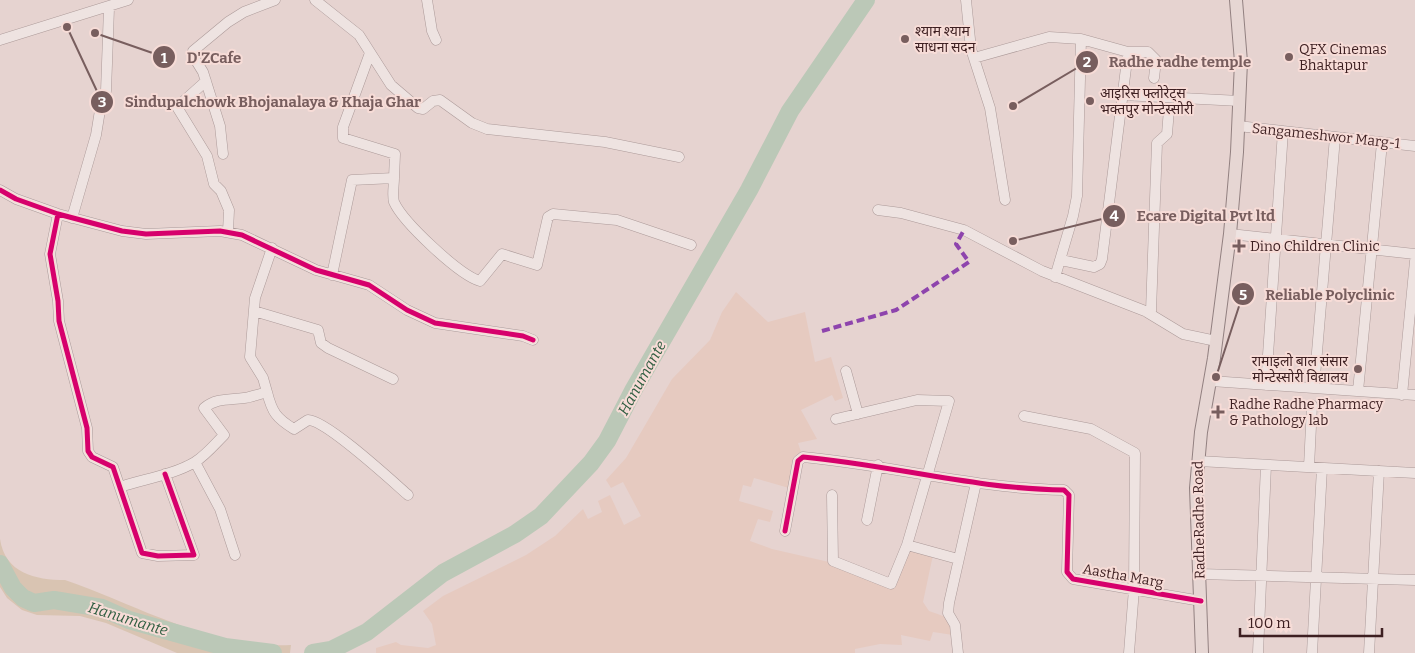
<svg xmlns="http://www.w3.org/2000/svg" width="1415" height="653" font-family="Bitter,'Noto Sans Devanagari',serif">
  <style>
    .farmland { fill: #e6cac0 }
    .green { fill: #d9c4b2 }
    .lines { fill: none; stroke-linecap: round; stroke-linejoin: round }
    .canal { stroke: #bbc8b7; stroke-width: 10 }
    .river { stroke: #bbc8b7; stroke-width: 18 }
    .minor-casing { stroke: #ac9a99; stroke-width: 11 }
    .major-casing { stroke: #928080; stroke-width: 14 }
    .minor { stroke: #eee3e1; stroke-width: 10 }
    .major { stroke: #e6d6d3; stroke-width: 12 }
    .quiet { stroke: #8e44ad; stroke-width: 4; stroke-dasharray: 8 4; stroke-linecap: butt }
    .cycleway-casing { stroke: #f7dcd7; stroke-width: 8 }
    .cycleway { stroke: #d6006c; stroke-width: 5 }
    .poi-dot { fill: #785e5e; stroke: #f7dcd7; stroke-width: 2 }
    .labels { text-anchor: middle; dominant-baseline: central; stroke-width: 4; stroke-linejoin: round; paint-order: stroke }
    .poi-label { font-size: 14px; fill: #3d1f21; stroke: #f7dcd7; text-anchor: start }
    .street-label { font-size: 14px; fill: #3d1f21; stroke: #f7dcd7 }
    .water-label { font-size: 15px; font-style: italic; fill: #2e5d40; stroke: #f7dcd7 }
    .leader { fill: none; stroke: #785e5e; stroke-width: 2 }
    .callout-dot { fill: #785e5e; stroke: #f7dcd7; stroke-width: 2 }
    .mark-label { font-size: 15px; text-anchor: middle; font-weight: bold; fill: #fff }
    .callout-label { font-size: 15px; text-anchor: middle; font-weight: bold; fill: #785e5e; stroke: #f7dcd7; stroke-width: 4; stroke-linejoin: round; paint-order: stroke }
  </style>
  <rect width="100%" height="100%" fill="#e6d3d0"/>
  <path class="farmland" d="M736,292L768,322L805,312L815,362L831,357L843,398L835,401L832,395L801,410L817,439L798,443L802,455L789,488L754,478L751,487L743,485L739,501L773,511L770,522L758,519L750,541L772,549L829,562L892,588L907,552L910,550L933,555L923,602L929,611L946,617L951,624L953,635L933,632L930,641L901,635L902,645L880,644L855,649V653H376V648L396,642L401,645L428,648L436,645L432,624L423,611L443,596L526,555L555,536L583,509L588,519L602,512L598,501L610,495L624,525L641,516L623,482L611,488L606,480L626,458L672,379L710,340L722,312Z"/>
  <path class="green" d="M0,539C5,573 35,580 65,580C140,606 210,649 291,645L290,653H177L106,623L80,616L37,615L22,610L7,598L0,587Z"/>
  <g class="lines">
    <path class="canal" d="M223,653L225,647"/>
    <path class="river" d="M0,564L13,588L23,598L34,603L54,600L102,608L129,620L225,647L273,653
      M313,653L331,650L367,632L443,573L515,534L541,516L591,463L607,441L634,389L749,190L790,111L866,0"/>
    <defs>
      <path id="minor" d="M315,0L359,35L391,85L418,108L423,109L433,101L440,100L472,123L487,129L605,142L679,157
        M427,0L432,31L436,40
        M966,0L971,49L990,108L1005,200
        M0,40L128,0
        M370,53L343,127V138L395,154L394,178
        M974,58L1049,37L1081,39L1128,52H1148L1156,60L1154,78
        M206,81L177,107L207,156L214,184L221,191L229,210L228,232
        M1123,95L1240,101
        M1238,126L1415,146
        M223,154L220,126L203,72L195,59L193,51L228,22L244,12L275,0
        M0,190L16,199L58,214L122,231L146,234L220,231L242,235L316,270L369,285L407,310L435,323L523,336L533,340
        M878,210L901,213L964,230L1042,271L1145,311L1183,334L1216,341
        M58,214L50,254L58,301L59,321L87,428L88,451L92,457L113,467L142,553L158,556L194,555L165,474
        M72,218L96,135L102,98L106,91L109,8
        M1230,234L1415,254
        M1061,260L1094,267L1100,264L1102,259L1128,52
        M332,275L352,180L394,178C394,185 392,196 394,202C403,222 459,275 480,281L502,254L537,265L548,217L553,214L617,220L691,245
        M1055,277L1073,216L1077,196L1081,39
        M254,311L318,330L321,343L328,348L393,379
        M1145,311H1151L1157,143L1167,134L1170,97
        M846,371L858,414
        M1211,381L1415,395
        M1266,385L1283,131
        M1314,388L1335,137
        M1358,391L1382,143
        M267,392C272,412 276,418 294,429L308,420C326,420 392,481 408,495
        M1402,395L1415,261
        M1024,416L1091,429L1135,453L1134,589L1129,653
        M1198,461L1415,473
        M195,462L220,509L235,555
        M1309,467L1312,405
        M120,487C144,479 173,475 195,462C206,455 215,444 224,435L204,408C216,398 229,400 244,398C251,397 260,394 267,392L263,378L250,357L255,298L272,248
        M832,495L833,561L891,584L907,545L949,401L917,400L836,419
        M867,520L878,465
        M785,531L798,461L803,457C891,465 976,489 1064,490L1069,495L1067,572L1073,579L1201,601
        M907,545L958,559
        M1199,574L1415,580
        M958,653L955,625L948,613L949,603L976,483
        M1258,653L1266,465
        M1312,653L1322,468
        M1369,653L1379,471"/>
      <path id="major" d="M1202,653L1196,488L1201,432L1214,358L1230,234L1237,152L1241,62L1236,0"/>
    </defs>
    <use href="#minor" class="minor-casing"/>
    <use href="#major" class="major-casing"/>
    <use href="#minor" class="minor"/>
    <use href="#major" class="major"/>
    <path class="quiet" d="M822,331L896,310L969,262L956,244L964,230"/>
    <defs>
      <path id="cycleway" d="M0,190L16,199L58,214L122,231L146,234L220,231L242,235L316,270L369,285L407,310L435,323L523,336L533,340
        M58,214L50,254L58,301L59,321L87,428L88,451L92,457L113,467L142,553L158,556L194,555L165,474
        M785,531L798,461L803,457C891,465 976,489 1064,490L1069,495L1067,572L1073,579L1201,601"/>
    </defs>
    <use href="#cycleway" class="cycleway-casing"/>
    <use href="#cycleway" class="cycleway"/>
  </g>
  <g class="poi-dot">
    <circle cx="905" cy="39" r="5"/>
    <circle cx="1289" cy="57" r="5"/>
    <circle cx="1090" cy="101" r="5"/>
    <path d="M1236.5 238.5h5v5h5v5h-5v5h-5v-5h-5v-5h5z"/>
    <circle cx="1358" cy="369" r="5"/>
    <path d="M1215.5 404.5h5v5h5v5h-5v5h-5v-5h-5v-5h5z"/>
  </g>
  <g class="labels">
    <g class="poi-label">
      <text x="915" y="31">श्याम श्याम<tspan x="915" dy="16">साधना सदन</tspan></text>
      <text x="1299" y="49">QFX Cinemas<tspan x="1299" dy="16">Bhaktapur</tspan></text>
      <text x="1100" y="93">आइरिस फ्लोरेट्स<tspan x="1100" dy="16">भक्तपुर मोन्टेस्सोरी</tspan></text>
      <text x="1250" y="246">Dino Children Clinic</text>
      <text x="1348" y="361" text-anchor="end">रामाइलो बाल संसार<tspan x="1348" dy="16">मोन्टेस्सोरी विद्यालय</tspan></text>
      <text x="1229" y="404">Radhe Radhe Pharmacy<tspan x="1229" dy="16">&amp; Pathology lab</tspan></text>
    </g>
    <g class="street-label">
      <text transform="translate(1326 136) rotate(6)">Sangameshwor Marg-1</text>
      <text transform="translate(1199 520) rotate(-91)">RadheRadhe Road</text>
      <text transform="translate(1123 576) rotate(10)">Aastha Marg</text>
    </g>
    <g class="water-label">
      <text transform="translate(642 378) rotate(-61)">Hanumante</text>
      <text transform="translate(128 619) rotate(17)">Hanumante</text>
    </g>
  </g>
  <path class="leader" d="M95 33L164 57M1013 106L1087 62M67 27L102 102M1013 241L1114 216M1216 377L1243 294"/>
  <g class="callout-dot">
    <circle cx="95" cy="33" r="5"/>
    <circle cx="1013" cy="106" r="5"/>
    <circle cx="67" cy="27" r="5"/>
    <circle cx="1013" cy="241" r="5"/>
    <circle cx="1216" cy="377" r="5"/>
    <circle cx="164" cy="57" r="12"/>
    <circle cx="1087" cy="62" r="12"/>
    <circle cx="102" cy="102" r="12"/>
    <circle cx="1114" cy="216" r="12"/>
    <circle cx="1243" cy="294" r="12"/>
  </g>
  <g class="mark-label">
    <text x="164" y="63">1</text>
    <text x="1087" y="67">2</text>
    <text x="102" y="107">3</text>
    <text x="1114" y="221">4</text>
    <text x="1243" y="300">5</text>
  </g>
  <g class="callout-label">
    <text x="214" y="63">D'ZCafe</text>
    <text x="1180" y="67">Radhe radhe temple</text>
    <text x="273" y="107">Sindupalchowk Bhojanalaya &amp; Khaja Ghar</text>
    <text x="1206" y="221">Ecare Digital Pvt ltd</text>
    <text x="1330" y="300">Reliable Polyclinic</text>
  </g>
  <path d="M1240 628v8h142v-8" fill="none" stroke="#3d1f21" stroke-width="2.5"/>
  <text x="1248" y="628" font-size="15" fill="#3d1f21" stroke="#f7dcd7" stroke-width="4" paint-order="stroke">100 m</text>
</svg>
